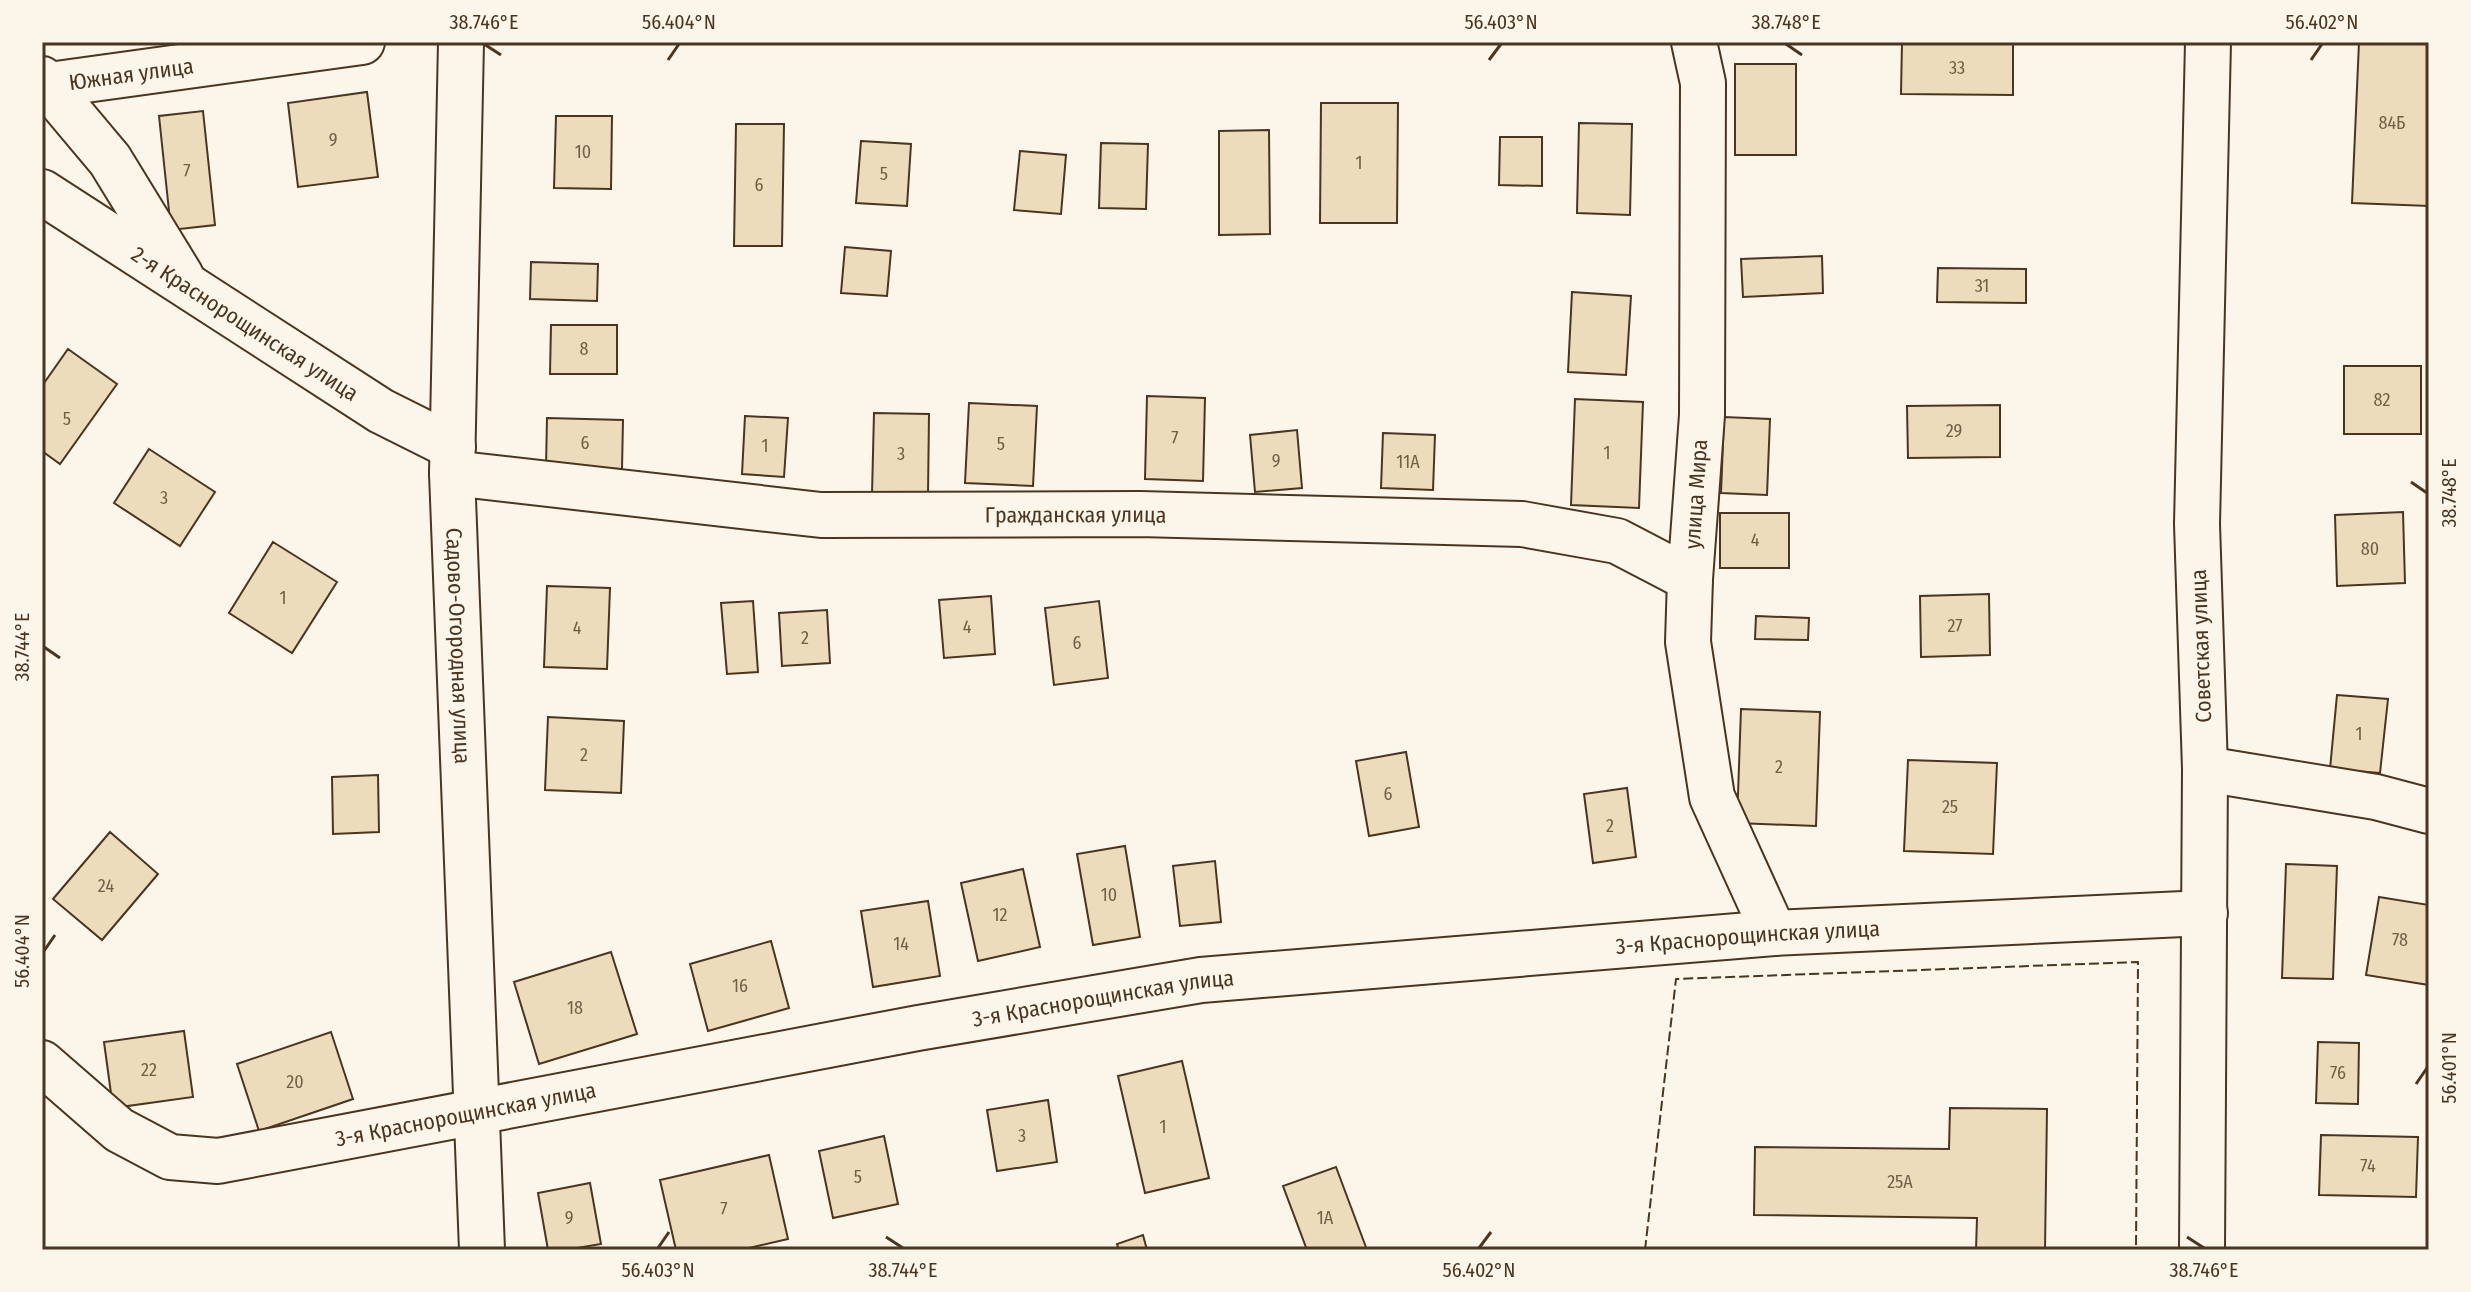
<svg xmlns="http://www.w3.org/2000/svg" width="2471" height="1292" font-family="'Fira Sans Condensed',sans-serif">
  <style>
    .building { fill: #ecdcbc; stroke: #4a3520; stroke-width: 2 }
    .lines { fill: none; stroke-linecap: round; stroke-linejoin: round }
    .minor-casing { stroke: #4a3520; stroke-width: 48 }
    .minor { stroke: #fbf6e9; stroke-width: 44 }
    .fence { stroke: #4a3520; stroke-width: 2; stroke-dasharray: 10 4; stroke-linecap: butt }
    .ticks { fill: none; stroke: #4a3520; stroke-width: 3 }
    .labels { text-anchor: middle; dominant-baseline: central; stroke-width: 6; stroke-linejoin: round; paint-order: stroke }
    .number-label { font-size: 18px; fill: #725f47 }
    .street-label { font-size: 22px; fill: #4a3520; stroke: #fbf6e9 }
    .neatline { fill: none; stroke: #4a3520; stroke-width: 3 }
    .ticks-label { font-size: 20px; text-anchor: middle; fill: #4a3520 }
  </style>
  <rect width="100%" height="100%" fill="#fbf6e9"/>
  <path class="building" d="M1902,42H2013V95L1901,94Z
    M2359,42H2429V206L2352,203Z
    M1735,64H1796V155H1735Z
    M367,92L378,177L298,187L288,103Z
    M1321,103H1398L1397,223H1320Z
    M203,111L215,225L171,230L159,116Z
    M556,116H612L611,189L554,188Z
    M1579,123L1632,124L1630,215L1577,213Z
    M736,124H784L782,246H734Z
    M1269,130L1270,234L1219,235V131Z
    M1500,137H1542V186L1499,185Z
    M861,141L911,144L907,206L856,203Z
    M1101,143L1148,144L1146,209L1099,208Z
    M1020,151L1066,155L1061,214L1014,210Z
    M845,247L891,251L887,296L841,293Z
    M1822,256L1823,293L1743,297L1741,259Z
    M531,262L598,264L597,301L530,299Z
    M1938,268L2026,269V303L1937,302Z
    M1572,292L1631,296L1626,375L1568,372Z
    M551,325H617V374H550Z
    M68,349L117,384L60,464L42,451V386Z
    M2344,366H2421V434H2344Z
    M1147,396L1205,398L1203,481L1145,479Z
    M1575,399L1643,402L1639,508L1571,505Z
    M969,403L1037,406L1033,486L965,483Z
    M2000,405V457L1908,458L1907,406Z
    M874,413L929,414L928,495L872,494Z
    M745,416L788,418L784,477L742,474Z
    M1724,417L1770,419L1767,495L1721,493Z
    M547,418L623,420L622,469L546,467Z
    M1297,430L1302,488L1255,492L1250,435Z
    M1383,433L1435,435L1433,490L1381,488Z
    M149,449L215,492L180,546L114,503Z
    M2403,512L2405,583L2337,586L2335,515Z
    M1720,513H1789V568H1720Z
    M273,542L337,582L292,653L229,613Z
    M547,586L610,588L607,669L544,667Z
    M1989,594L1990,655L1921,657L1920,596Z
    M991,596L995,654L944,658L939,600Z
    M753,601L758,672L727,674L721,603Z
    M1099,601L1108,678L1054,685L1045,608Z
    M827,610L830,663L782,666L779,613Z
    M1756,616L1809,618L1808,640L1755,639Z
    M2337,695L2388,699L2380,773L2330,769Z
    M1741,709L1820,712L1816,826L1737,823Z
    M548,717L624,721L621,793L545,790Z
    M1406,752L1419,827L1369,836L1356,761Z
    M1908,760L1997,763L1993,854L1904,851Z
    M378,775L379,832L333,834L332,777Z
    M1627,788L1636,857L1593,863L1584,794Z
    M110,832L158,874L102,940L53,899Z
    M1125,846L1140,937L1093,945L1077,854Z
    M1215,861L1221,922L1180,926L1173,866Z
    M2286,864L2337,866L2333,979L2282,978Z
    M1023,869L1040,947L978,961L961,883Z
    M2379,897L2429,905V985L2366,975Z
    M928,901L940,976L873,987L861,911Z
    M771,941L789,1008L708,1031L690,964Z
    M611,952L637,1034L539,1064L514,982Z
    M184,1031L193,1097L113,1108L104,1042Z
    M331,1032L353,1099L259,1131L237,1064Z
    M2318,1042L2359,1043L2358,1104L2316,1103Z
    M1182,1061L1209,1178L1145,1193L1118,1076Z
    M1048,1100L1057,1162L997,1171L987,1110Z
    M1950,1108L2047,1109L2045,1250H1976L1977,1218L1754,1215L1755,1147L1949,1149Z
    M2321,1135L2418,1137L2416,1197L2319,1195Z
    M884,1136L898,1204L833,1218L819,1151Z
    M769,1155L788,1239L740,1250H676L660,1180Z
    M1336,1167L1367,1250H1307L1283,1186Z
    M590,1183L601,1244L565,1250H548L538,1193Z
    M1143,1235L1147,1250H1119L1117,1244Z"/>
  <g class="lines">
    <defs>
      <g id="minor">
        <path id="s1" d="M461,42L452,473L482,1250"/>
        <path d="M1694,42L1703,83L1702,415L1690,579L1688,642L1712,797L1774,933"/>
        <path d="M42,79L110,160L181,276"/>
        <path id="s2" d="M42,86L362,42"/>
        <path id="s3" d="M42,192L381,411L453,447"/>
        <path id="s4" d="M452,473L821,515L1140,514L1522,524L1617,541L1690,579"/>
        <path d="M2205,769L2376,797L2429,811"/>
        <path id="s5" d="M42,1063L119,1130L170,1157L218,1161L918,1028L1201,980L1774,933L2205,913"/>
        <path d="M2202,1250L2205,769L2197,524L2208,42"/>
      </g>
    </defs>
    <use href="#minor" class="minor-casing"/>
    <use href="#minor" class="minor"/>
    <path class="fence" d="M1645,1250L1676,979L2138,962L2136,1250"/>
  </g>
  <path class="ticks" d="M484,44L501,55M1786,44L1802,55M668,60L679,44M1489,60L1501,44M2311,60L2322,44M2411,482L2427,493M44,647L60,658M44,951L55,935M2416,1084L2427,1068M886,1237L903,1248M2187,1237L2204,1248M658,1248L669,1232M1479,1248L1491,1232"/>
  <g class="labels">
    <g class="number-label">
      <text x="1957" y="68">33</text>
      <text x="2392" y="123">84Б</text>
      <text x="333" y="140">9</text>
      <text x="583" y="152">10</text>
      <text x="1359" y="163">1</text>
      <text x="187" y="171">7</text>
      <text x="884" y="174">5</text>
      <text x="759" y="185">6</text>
      <text x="1982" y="286">31</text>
      <text x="584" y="349">8</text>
      <text x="2382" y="400">82</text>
      <text x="67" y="419">5</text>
      <text x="1954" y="431">29</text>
      <text x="1175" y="438">7</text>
      <text x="585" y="443">6</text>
      <text x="1001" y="444">5</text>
      <text x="765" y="446">1</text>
      <text x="1607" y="453">1</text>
      <text x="901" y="454">3</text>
      <text x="1276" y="461">9</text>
      <text x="1408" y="462">11А</text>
      <text x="164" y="498">3</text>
      <text x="1755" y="540">4</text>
      <text x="2370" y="549">80</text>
      <text x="283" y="598">1</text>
      <text x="1955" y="626">27</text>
      <text x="967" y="627">4</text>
      <text x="577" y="628">4</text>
      <text x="805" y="638">2</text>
      <text x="1077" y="643">6</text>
      <text x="2359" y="734">1</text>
      <text x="584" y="755">2</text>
      <text x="1779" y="767">2</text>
      <text x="1388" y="794">6</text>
      <text x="1950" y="807">25</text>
      <text x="1610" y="826">2</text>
      <text x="106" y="886">24</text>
      <text x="1109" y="895">10</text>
      <text x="1000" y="915">12</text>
      <text x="2400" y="940">78</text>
      <text x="901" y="944">14</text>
      <text x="740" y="986">16</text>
      <text x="575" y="1008">18</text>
      <text x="149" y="1070">22</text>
      <text x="2338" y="1073">76</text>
      <text x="295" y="1082">20</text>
      <text x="1163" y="1127">1</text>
      <text x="1022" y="1136">3</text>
      <text x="2368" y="1166">74</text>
      <text x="858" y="1177">5</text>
      <text x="1900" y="1182">25А</text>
      <text x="724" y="1209">7</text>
      <text x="569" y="1218">9</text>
      <text x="1325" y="1218">1А</text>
    </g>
    <g class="street-label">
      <text stroke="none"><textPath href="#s2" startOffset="90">Южная улица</textPath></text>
      <text stroke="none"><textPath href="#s3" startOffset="242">2-я Краснорощинская улица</textPath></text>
      <text transform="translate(1696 494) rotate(-86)">улица Мира</text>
      <text stroke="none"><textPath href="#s4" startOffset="626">Гражданская улица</textPath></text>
      <text stroke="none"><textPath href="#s1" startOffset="604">Садово-Огородная улица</textPath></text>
      <text transform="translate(2201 646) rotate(-92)">Советская улица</text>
      <text stroke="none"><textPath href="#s5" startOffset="1756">3-я Краснорощинская улица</textPath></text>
      <text stroke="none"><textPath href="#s5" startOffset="1108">3-я Краснорощинская улица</textPath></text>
      <text stroke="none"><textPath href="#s5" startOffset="460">3-я Краснорощинская улица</textPath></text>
    </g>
  </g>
  <rect width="2471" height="1292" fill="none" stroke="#fbf6e9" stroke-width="88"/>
  <rect x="44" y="44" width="2383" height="1204" class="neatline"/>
  <g class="ticks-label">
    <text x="484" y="29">38.746°E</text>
    <text x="679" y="29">56.404°N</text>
    <text x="1501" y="29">56.403°N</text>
    <text x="1786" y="29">38.748°E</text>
    <text x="2322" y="29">56.402°N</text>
    <text transform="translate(2449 493) rotate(-90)" y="7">38.748°E</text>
    <text transform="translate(22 647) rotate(-90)" y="7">38.744°E</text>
    <text transform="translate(22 951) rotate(-90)" y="7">56.404°N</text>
    <text transform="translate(2449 1068) rotate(-90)" y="7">56.401°N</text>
    <text x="658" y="1277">56.403°N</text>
    <text x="903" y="1277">38.744°E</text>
    <text x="1479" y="1277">56.402°N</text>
    <text x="2204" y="1277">38.746°E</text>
  </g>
</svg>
